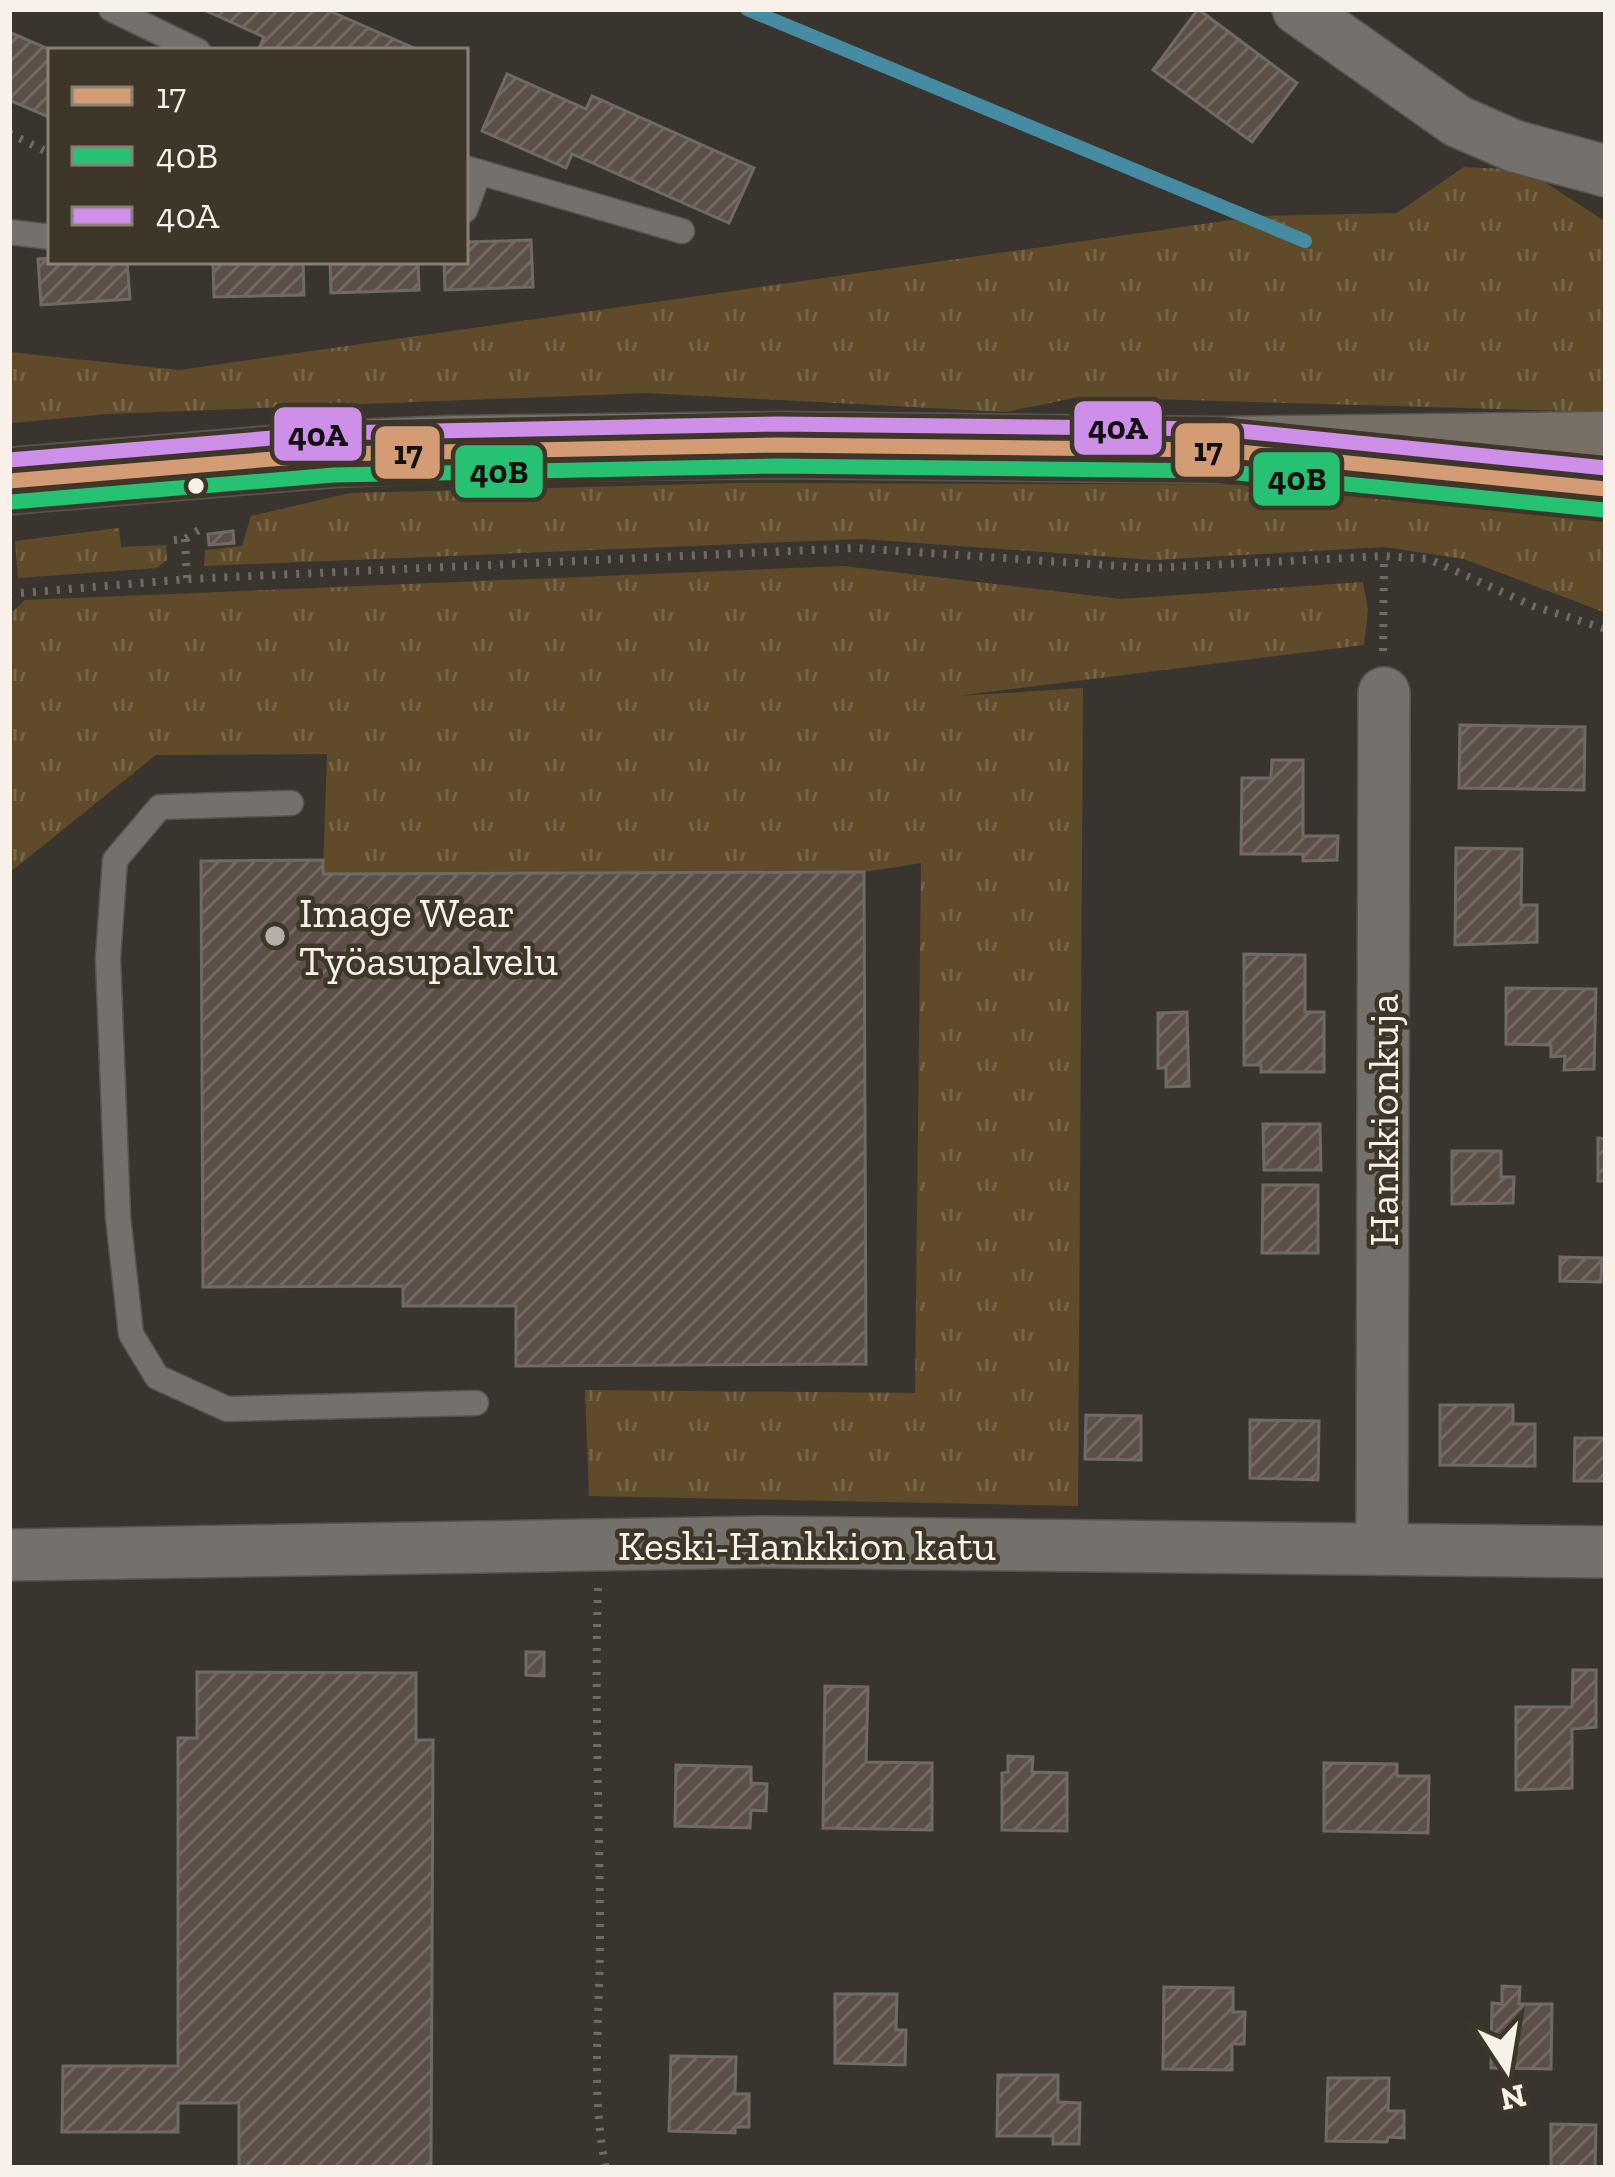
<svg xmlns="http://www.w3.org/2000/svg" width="1615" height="2177" font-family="'Zilla Slab',serif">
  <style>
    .grass { fill: url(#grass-tufts) }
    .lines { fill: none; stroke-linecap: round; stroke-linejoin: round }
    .stream { stroke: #458ba2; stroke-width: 14 }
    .building { fill: url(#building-hatch); stroke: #6f6a66; stroke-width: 3 }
    .service-casing { stroke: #57534e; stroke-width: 27 }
    .minor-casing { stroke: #57534e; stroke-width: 54 }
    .primary-casing { stroke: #57534e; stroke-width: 69 }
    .path { stroke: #6e6b65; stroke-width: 8; stroke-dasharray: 3 9; stroke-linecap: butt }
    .service { stroke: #74706b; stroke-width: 24 }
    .minor { stroke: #74706b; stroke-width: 51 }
    .primary { stroke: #777067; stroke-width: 66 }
    .bus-1-casing { stroke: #3e3629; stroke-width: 24 }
    .bus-2-casing { stroke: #3e3629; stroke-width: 24 }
    .bus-3-casing { stroke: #3e3629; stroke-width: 24 }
    .bus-1 { stroke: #d39c74; stroke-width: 15 }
    .bus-2 { stroke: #26c172; stroke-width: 15 }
    .bus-3 { stroke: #ce8fe9; stroke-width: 15 }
    .bus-dot { fill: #f7f1e9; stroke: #3e3629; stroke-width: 4.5 }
    .poi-dot { fill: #b4afa8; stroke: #3e3629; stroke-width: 4.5 }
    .labels { text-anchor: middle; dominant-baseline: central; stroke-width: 9; stroke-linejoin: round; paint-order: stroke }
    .poi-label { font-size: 42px; fill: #f7f1e9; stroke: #3e3629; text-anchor: start }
    .street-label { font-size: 42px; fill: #f7f1e9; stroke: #3e3629 }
    .line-badge { stroke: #3e3629; stroke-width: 4.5 }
    .pale-badge-label { font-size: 33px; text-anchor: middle; font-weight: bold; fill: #111 }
  </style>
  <defs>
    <pattern id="grass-tufts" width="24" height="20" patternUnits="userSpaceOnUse" patternTransform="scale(3)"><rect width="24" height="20" fill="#5f4b2a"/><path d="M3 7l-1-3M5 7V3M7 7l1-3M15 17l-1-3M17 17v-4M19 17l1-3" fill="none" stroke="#776549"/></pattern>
    <pattern id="building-hatch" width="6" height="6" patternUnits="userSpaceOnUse" patternTransform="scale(3)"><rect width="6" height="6" fill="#5b4f48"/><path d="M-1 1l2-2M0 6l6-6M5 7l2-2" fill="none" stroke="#736962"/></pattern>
  </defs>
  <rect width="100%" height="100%" fill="#39352e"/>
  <path class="grass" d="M1464,167L1526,170L1606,222V412L1079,397L1006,412L647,393L108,414L13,423L9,416V352L179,370L1259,216L1397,213Z
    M741,483L1326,485L1606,514V613L1464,559L1384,547L1154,560L862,539L204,566L205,550L242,546L251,516L350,493Z
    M119,528L121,547L166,545L167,560L157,568L18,578L15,541Z
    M843,566L1121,599L1363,582L1368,610L1364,645L957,696L1083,688L1078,1506L589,1496L585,1390L915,1393L921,863L864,872L323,874L327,754L156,755L9,873V615L25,600Z"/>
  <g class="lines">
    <path class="stream" d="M747,9L1305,241"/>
  </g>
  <path class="building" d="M202,9H325L421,51H266L259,48L264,37Z
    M1198,9L1297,83L1252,142L1153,70Z
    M9,32L53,51L51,118L9,100Z
    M507,74L586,109L592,96L754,168L729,223L572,154L566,168L482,131Z
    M531,240L533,287L445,290L444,261H465V242Z
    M51,258L127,261L130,299L41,305L38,259Z
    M213,261H303L304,295L214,297Z
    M330,261H418L419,290L331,293Z
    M233,531L234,543L209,545L208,534Z
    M1460,725L1585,727L1584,790L1459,788Z
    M1272,760H1303V836H1338L1337,860L1303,861V854H1241L1242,778H1271Z
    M1456,848L1522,849L1521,905H1537V942L1455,945Z
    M323,860V874L864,872L866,1364L516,1366V1306H403V1286L203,1287L201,861Z
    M1244,954L1305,955V1012H1324V1072H1261V1065H1244Z
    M1506,988L1596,989L1594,1069L1564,1070L1565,1056L1551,1057V1045L1506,1044Z
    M1187,1012L1189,1086L1166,1087V1068H1158V1013Z
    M1263,1124H1320L1321,1170H1264Z
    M1598,1138L1606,1139V1181H1598Z
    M1452,1151H1501V1177H1514L1513,1203L1452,1204Z
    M1263,1185H1318V1253H1262Z
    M1560,1257L1602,1258L1601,1282L1560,1281Z
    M1440,1405H1513V1424H1535V1466L1440,1465Z
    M1086,1415L1141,1416V1460L1085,1459Z
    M1250,1420L1319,1421L1318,1480L1250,1478Z
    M1575,1438H1606V1481H1574Z
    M526,1652H544V1676L526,1675Z
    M1573,1670H1596V1727L1572,1729V1788L1516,1790V1707H1572Z
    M197,1672L416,1673V1740H433L431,2168H239V2103H178V2132H62L63,2066H178V1738H197Z
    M825,1686L868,1687L866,1762L932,1763V1830L823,1828Z
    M1008,1756L1033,1757L1032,1772L1067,1773V1831L1002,1830V1773L1008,1772Z
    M1324,1763L1397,1764V1776H1429L1428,1833L1324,1831Z
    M676,1765L751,1767V1783L767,1784L766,1811L751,1810L750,1828L675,1826Z
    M1502,1986L1520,1987L1519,2004H1552L1551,2069L1491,2068L1492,2003L1502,2004Z
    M1164,1987L1233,1988V2012H1245L1244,2044H1232V2070L1163,2069Z
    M835,1994H897L896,2030H906L905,2065L835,2063Z
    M671,2056L736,2057L735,2094H749V2127H735V2133L669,2131Z
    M998,2075H1058V2102L1080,2103L1079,2144H1053V2136H997Z
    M1328,2078H1389L1388,2111H1404V2138L1388,2137L1387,2142L1326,2141Z
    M1551,2124L1596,2125L1595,2168H1551Z"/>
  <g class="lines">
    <defs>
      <path id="service" d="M111,9L198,51
        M465,168L682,231
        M465,210L479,172
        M9,232L51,237
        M291,803L160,807L115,860L108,958L118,1217L131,1334L157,1377L227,1409L476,1403"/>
      <path id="minor" d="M1298,9L1457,121L1514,146L1606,171
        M1382,1547L1384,693
        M9,1555L769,1542L1606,1552"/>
      <path id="primary" d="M9,481L333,454L453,449L778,445L1220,450L1606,445"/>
    </defs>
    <use href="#service" class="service-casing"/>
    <use href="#minor" class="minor-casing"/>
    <use href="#primary" class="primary-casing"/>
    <path class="path" d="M9,133L51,154
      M185,539L187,579
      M174,540L185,539L200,529
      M9,594L187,579L855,548L1150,568L1384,556L1429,559L1533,606L1606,629
      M1383,651L1384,556
      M598,1588C594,1705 600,1821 600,1938C600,2015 590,2093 606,2168"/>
    <use href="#service" class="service"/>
    <use href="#minor" class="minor"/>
    <use href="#primary" class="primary"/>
    <defs>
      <path id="bus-1" d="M9,481L333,454L778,445L1220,450L1606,489"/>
      <path id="bus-2" d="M11,502L334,475L778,466L1219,471L1604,510"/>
      <path id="bus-3" d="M9,460L333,433L778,424L1220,429L1606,468"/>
    </defs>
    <use href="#bus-1" class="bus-1-casing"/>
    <use href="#bus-2" class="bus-2-casing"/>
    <use href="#bus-3" class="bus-3-casing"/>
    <use href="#bus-1" class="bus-1"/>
    <use href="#bus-2" class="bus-2"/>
    <use href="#bus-3" class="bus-3"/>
  </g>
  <circle class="bus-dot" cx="196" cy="486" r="10"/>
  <circle class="poi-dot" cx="275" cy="936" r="12"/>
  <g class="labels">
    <g class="poi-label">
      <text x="299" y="912">Image Wear<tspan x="299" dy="48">Työasupalvelu</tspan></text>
    </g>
    <g class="street-label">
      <text transform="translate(1383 1120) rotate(-90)">Hankkionkuja</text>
      <text x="807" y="1545">Keski-Hankkion katu</text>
    </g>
  </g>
  <g class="line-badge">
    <rect x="1072" y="399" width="92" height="58" rx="12" fill="#ce8fe9"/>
    <rect x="272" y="405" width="92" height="58" rx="12" fill="#ce8fe9"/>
    <rect x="1173" y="421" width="69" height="58" rx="12" fill="#d39c74"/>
    <rect x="373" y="424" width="69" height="57" rx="12" fill="#d39c74"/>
    <rect x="453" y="443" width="92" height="57" rx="12" fill="#26c172"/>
    <rect x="1251" y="450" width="91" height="58" rx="12" fill="#26c172"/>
  </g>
  <g class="pale-badge-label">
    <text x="1118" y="439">40A</text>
    <text x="318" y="446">40A</text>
    <text x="1208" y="461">17</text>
    <text x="408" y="464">17</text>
    <text x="499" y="483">40B</text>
    <text x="1297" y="490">40B</text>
  </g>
  <rect width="1615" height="2177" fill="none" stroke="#f7f1e9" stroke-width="24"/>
  <rect x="48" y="48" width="420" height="216" fill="#3e3629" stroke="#888176" stroke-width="3"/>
  <rect x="72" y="87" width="60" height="18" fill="#d39c74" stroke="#888176" stroke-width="3"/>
  <text x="156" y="108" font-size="36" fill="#f7f1e9">17</text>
  <rect x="72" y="147" width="60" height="18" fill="#26c172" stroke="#888176" stroke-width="3"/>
  <text x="156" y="168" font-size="36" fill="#f7f1e9">40B</text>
  <rect x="72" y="207" width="60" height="18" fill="#ce8fe9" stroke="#888176" stroke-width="3"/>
  <text x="156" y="228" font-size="36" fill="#f7f1e9">40A</text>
  <g transform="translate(1507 2069) rotate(168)" stroke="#3e3629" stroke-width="9" paint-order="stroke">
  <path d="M0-9L21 45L0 30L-21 45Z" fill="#f7f1e9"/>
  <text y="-18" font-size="33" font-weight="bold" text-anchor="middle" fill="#f7f1e9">N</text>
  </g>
</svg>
